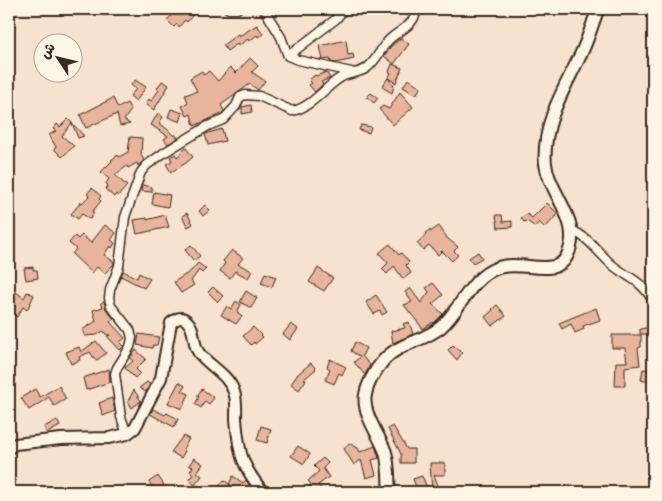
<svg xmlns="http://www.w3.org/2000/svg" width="662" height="501" font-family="Mynerve,'Playpen Sans Arabic',sans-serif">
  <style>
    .building { fill: #e8b49b; stroke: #3b2a1e }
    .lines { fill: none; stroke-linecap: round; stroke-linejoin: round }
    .minor-casing { stroke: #3b2a1e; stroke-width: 11 }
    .tertiary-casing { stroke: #3b2a1e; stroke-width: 14 }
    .secondary-casing { stroke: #3b2a1e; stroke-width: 15 }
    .minor { stroke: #fcf5e5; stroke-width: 8 }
    .tertiary { stroke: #fcf5e5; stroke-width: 10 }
    .secondary { stroke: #fcf5e5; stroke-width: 11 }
  </style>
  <rect width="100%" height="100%" fill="#f6e2cf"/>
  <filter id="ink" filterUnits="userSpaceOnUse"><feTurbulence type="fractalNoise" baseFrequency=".02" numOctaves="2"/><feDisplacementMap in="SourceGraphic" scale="10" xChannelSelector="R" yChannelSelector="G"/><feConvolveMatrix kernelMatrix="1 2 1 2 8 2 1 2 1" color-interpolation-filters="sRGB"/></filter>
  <g filter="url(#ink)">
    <path class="building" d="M181,9H184L192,16L187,22L185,20L179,27L177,24L174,27L167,20L175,12L177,14Z
      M257,25L263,34L258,37L257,35L249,41L248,39L238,46L237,44L227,51L223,45L238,34L239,36Z
      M401,38L409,44L394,64L384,56L391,46Z
      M346,40L348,55L353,54L354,59L336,63L331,62L330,59L323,60L320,46Z
      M250,58L258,66L252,72L265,81L258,90L250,84L221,105L224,111L221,114L194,126L191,114L187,116L182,106L188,102L185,95L197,91L190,78L202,71L204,75L209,71L218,81L230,67L236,73Z
      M392,64L402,68L396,83L388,78L394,86L392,93L382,87L391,73L389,72Z
      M326,72L330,78L321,82L323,84L315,92L309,85L312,83L309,80L315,75L316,76Z
      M408,79L421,87L416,95L403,87Z
      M135,80L146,87L136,101L130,96L136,89L131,85Z
      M162,81L169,85L154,110L146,104L149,99L151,101L159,90L157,88Z
      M400,92L413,107L393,125L379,109L383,106L389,109Z
      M371,93L378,98L374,103L367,97Z
      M113,98L118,108L127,103L131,110L124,120L130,124L120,126L117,114L86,128L80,115Z
      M251,105L252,112L242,114V107Z
      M171,109L183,113L180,122L168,117Z
      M158,113L163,117L159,123L167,129L174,136L175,134L178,138L168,144L164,139L168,136L151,125Z
      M68,119L72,123L62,136L74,146L62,157L54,149L56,147L49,135L56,131L53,129L57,124L60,127Z
      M72,123L84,136L78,138Z
      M361,125L371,127L369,133L359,130Z
      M222,129L225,141L208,145L205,134Z
      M130,137L142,138L141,155L144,160L138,166L137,163L128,168L127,166L115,175L127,186L118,196L116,194L114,197L105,189L108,186L106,183L109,179L101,172L112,161L111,160L118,155L119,157L128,152Z
      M186,148L193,157L186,163L171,172L166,164L172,161L170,157L175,154L177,157Z
      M142,185L152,187V192L141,191Z
      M92,188L101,196L99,199L101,201L92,212L94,213L90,219L82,214L78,219L71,214L81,202L82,203L89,196L87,194Z
      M154,192L170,195L168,207L152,204Z
      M547,203L558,214L545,228L539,222L535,227L527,221L524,222L521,218L527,214L532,218Z
      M205,205L210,210L203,216L199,211Z
      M187,213L193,224L188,227L182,216Z
      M165,215L169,227L137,234L134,220L147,218V220Z
      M496,215H502L503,222L512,221V227L498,228Z
      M105,225L116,233L111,240L115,243L112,248L110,246L104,255L114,262V264L105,273L97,267L92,273L72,254L76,249L69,243L75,236L78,239L82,235L91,243Z
      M439,226L448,239L458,247L454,251L458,255L452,261L442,251L438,255L429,245L423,250L417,243L426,235L425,233L430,230V232Z
      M390,244L399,255L401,253L409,262L406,265L411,273L403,279L394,266L387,274L382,269L388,263L379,253Z
      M191,245L200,256L194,261L185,250Z
      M232,250L243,258L238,264L252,271L248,278L235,271L230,278L220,271L225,263L223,261Z
      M478,252L482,258L473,263L469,258Z
      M198,263L206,269L202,273L199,270L191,281L194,285L181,293L174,282L191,271Z
      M33,267V270H37L38,278L26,280L24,268Z
      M318,268L333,278L324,291L309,282Z
      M123,271L137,278L139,273L150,279L144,288L121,276Z
      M265,273L276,277L272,287L261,283Z
      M433,283L443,295L432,304L443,314L434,323L433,322L423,329L404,305L412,302L405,292L410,288L421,303L429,292L426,288Z
      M213,287L223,296L218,302L208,292Z
      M246,291L257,298L251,308L240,302Z
      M16,292L24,298L27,292L34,295L27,310L23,307L17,317L10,313L15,305L9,300Z
      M376,295L387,312L382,315L380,311L374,314L366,302Z
      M104,301L106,309L114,319L110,322L125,338L120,342L124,346L120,350L107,336L110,335H107L103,331L97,335L85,336L82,330L96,321L93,310L103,307L100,304Z
      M236,301L241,305L237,312L242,316L236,324L221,315L227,306L231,309Z
      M497,305L506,316L492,326L485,317L493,310L492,309Z
      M596,308L600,320L583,326L584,329L575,333L571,324L562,329L559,323Z
      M409,322L413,334L393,343L391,331L405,328L403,324Z
      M291,324L298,329L290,340L283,334Z
      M253,327L263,337L255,344L254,342L251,345L243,336Z
      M653,327V334H640V329Z
      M139,334L159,337L157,345H153L152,348L137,345Z
      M612,335H641V347L638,348L640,365L625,367V386H615L616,362H627L625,348H612Z
      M96,341L106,353L96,361L90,352L79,357L80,360L71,364L66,352L79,347L81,352Z
      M355,342L366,348L362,356L370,365L365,375L354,362L360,357L351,351Z
      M453,345L462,353L457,360L448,350Z
      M136,350L146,359L136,369L140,373L135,378L125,368L133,361L130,358Z
      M330,359L346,367L342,375L339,373L334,384L325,380L330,369L327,367Z
      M311,363L316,369L304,379L306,380L299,390L291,384L298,374Z
      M109,369L110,382L86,390L83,378Z
      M643,369L651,370L649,382L641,380Z
      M147,382L150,384L146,392L139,388Z
      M179,382L185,386L182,391L189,394L182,409L168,403Z
      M59,386L66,399L54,406L49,397L29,410L21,398L35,389L40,397Z
      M202,389L214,398L209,404L205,401L201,408L195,404L199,397L197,396Z
      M134,390L141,401L132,408L128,401Z
      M112,398L115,411L103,416L99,403Z
      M153,409L165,415L167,413L178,419L174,427L150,414Z
      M57,420L60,426L47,433L44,427Z
      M261,426L271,429L267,443L257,440Z
      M393,426L407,449H414V463H401V454L388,429Z
      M183,436L189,439L183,449L185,451L181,458L171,452Z
      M349,443L358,448L360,452L375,446L379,458L372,460L376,475L366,478L361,460L354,465L344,449Z
      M298,446L310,454L304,464L291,456Z
      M194,458L203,464L197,472L202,476L195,485L189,480L193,474L190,471L193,467L189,465Z
      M323,458L328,463L323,468L329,477L318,485L325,492H304L311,484L308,481L319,471L314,466Z
      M430,463H445V475H434L440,490L434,492H432Z
      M158,476L164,485L155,491L149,482Z
      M233,476L243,483L246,480L252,489L249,492H241L229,484L230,486L225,492L219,486L224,480L229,484Z
      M422,476L429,492H418L416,487L413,479Z"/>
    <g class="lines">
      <defs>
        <path id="minor" d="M229,9H237
          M264,9L281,37L288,56L298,60L351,72
          M288,56L336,19L344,9
          M572,230C590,239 596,250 610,263C627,278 641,279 653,301
          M127,434L121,417L115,374L117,368L130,347L132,338L130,330L111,306L109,298L110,290L119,266L125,217L141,172L147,165L165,152L208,126L223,120L236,106L240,97L245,95L259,96L292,111C311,108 324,88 340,78C349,72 361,74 368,67C376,61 380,50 387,42C397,30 414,28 417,9"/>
        <path id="tertiary" d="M9,448L15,444L61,439L109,438L127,434L135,428L161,378L171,323C176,319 181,315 187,321C196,329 192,344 199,353C209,366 229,375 234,392C237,400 236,410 236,419C239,453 241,465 263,492"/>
        <path id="secondary" d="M389,492C389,479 389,463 385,451C379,435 364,416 365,398C366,386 375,370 383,361C398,343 423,342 441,327C461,309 470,278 497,268C520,259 556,279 567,256C585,220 545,192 545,157C545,120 563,91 579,58C587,43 592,25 598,9"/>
      </defs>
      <use href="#minor" class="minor-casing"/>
      <use href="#tertiary" class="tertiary-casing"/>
      <use href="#secondary" class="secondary-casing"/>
      <use href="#minor" class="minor"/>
      <use href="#tertiary" class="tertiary"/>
      <use href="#secondary" class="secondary"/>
    </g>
  </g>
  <rect width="662" height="501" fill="none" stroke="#fcf5e5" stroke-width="30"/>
  <rect x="15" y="15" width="632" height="471" fill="none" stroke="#3b2a1e" stroke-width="2" filter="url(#ink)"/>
  <g transform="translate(58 58) rotate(305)"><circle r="24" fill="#fcf5e5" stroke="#afa495"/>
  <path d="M0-4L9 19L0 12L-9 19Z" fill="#3b2a1e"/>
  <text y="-8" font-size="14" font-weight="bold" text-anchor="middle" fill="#3b2a1e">ش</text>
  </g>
</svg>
